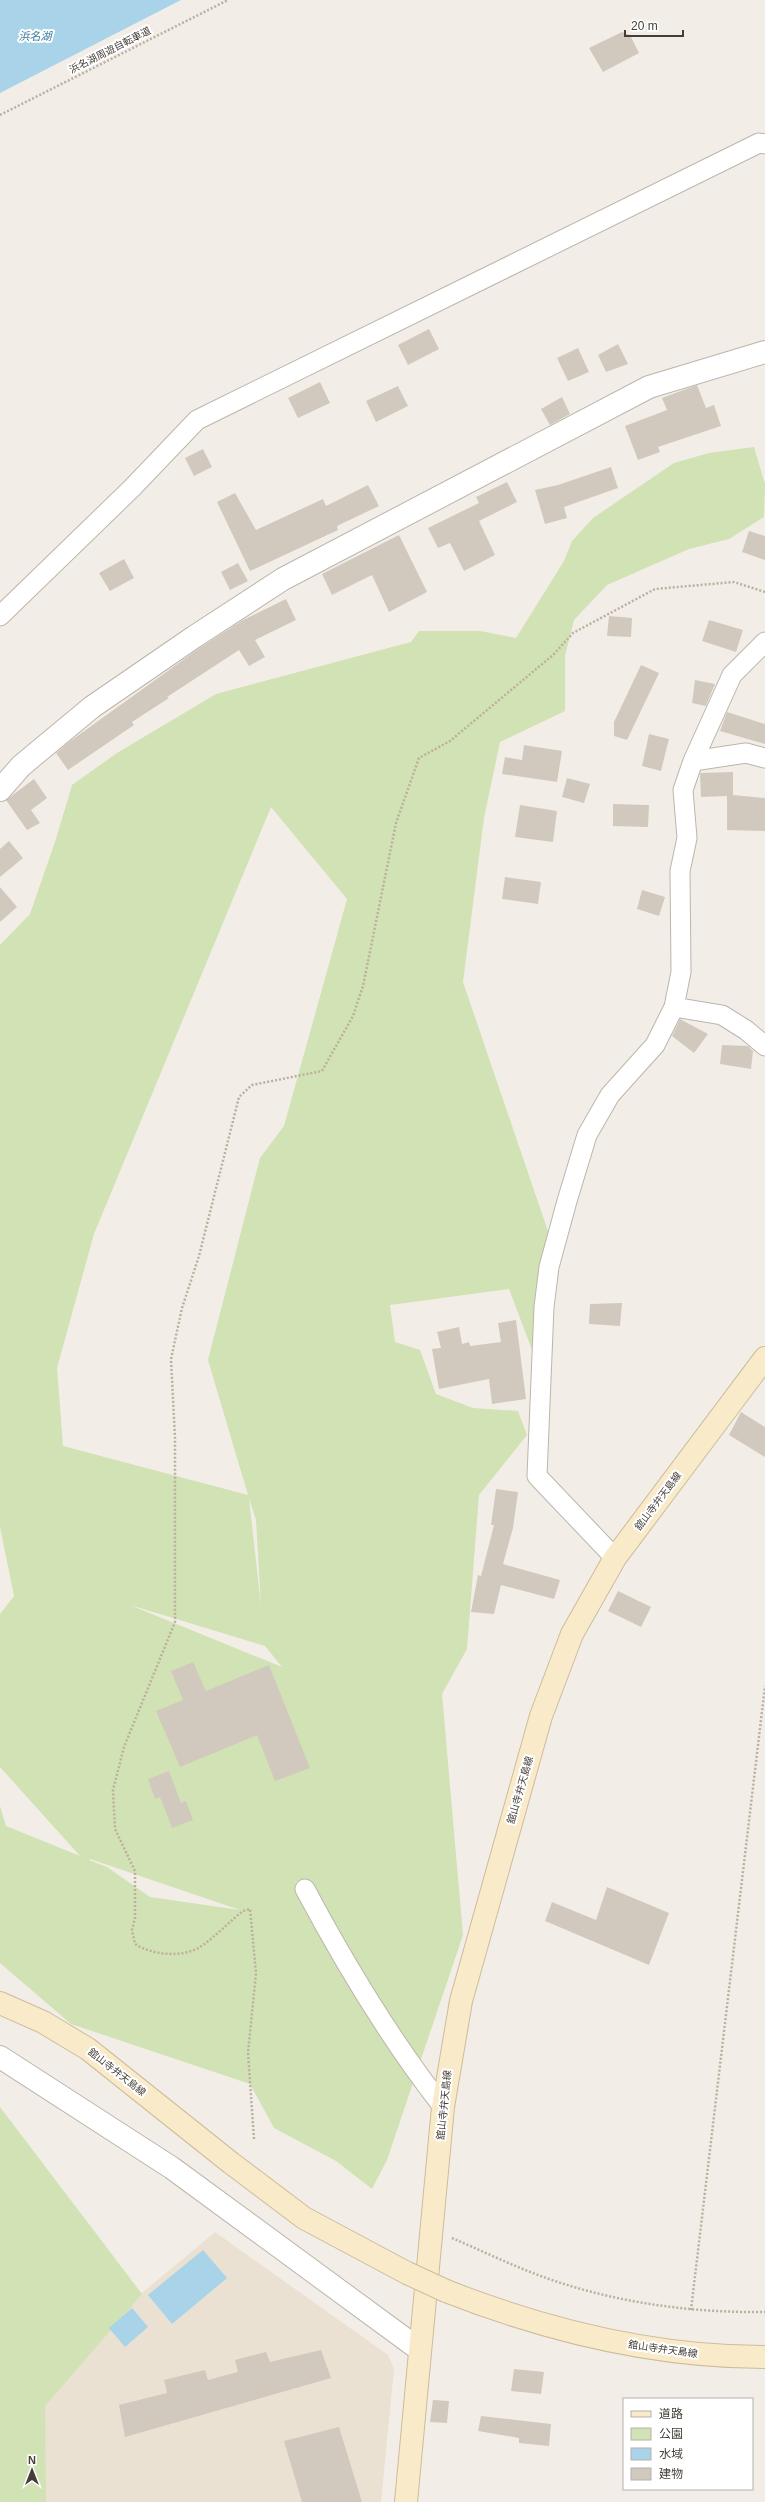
<svg xmlns="http://www.w3.org/2000/svg" width="765" height="2502" font-family="Helvetica,'Noto Sans JP',sans-serif">
  <style>
    .education { fill: #eae1d2 }
    .green { fill: #d1e2b4; fill-rule: evenodd }
    .water { fill: #a9d3e9 }
    .building { fill: #d2c9be }
    .lines { fill: none; stroke-linecap: round; stroke-linejoin: round }
    .minor-casing { stroke: #bcb5ab; stroke-width: 21 }
    .tertiary-casing { stroke: #bcb5ab; stroke-width: 24 }
    .secondary-casing { stroke: #cdbc9b; stroke-width: 24 }
    .path { stroke: #bdaf9d; stroke-width: 2.5; stroke-dasharray: 2 2; stroke-linecap: butt }
    .minor { stroke: #fff; stroke-width: 19 }
    .tertiary { stroke: #fff; stroke-width: 22 }
    .secondary { stroke: #f9eaca; stroke-width: 22 }
    .secondary-bridge-casing { stroke: #cdbc9b; stroke-width: 24; stroke-linecap: butt }
    .secondary-bridge { stroke: #f9eaca; stroke-width: 22 }
    .labels { text-anchor: middle; dominant-baseline: central; stroke-width: 4; stroke-linejoin: round; paint-order: stroke }
    .street-label { font-size: 10px; fill: #443e37; stroke: #fff }
    .water-label { font-size: 11px; font-style: italic; fill: #387a9f; stroke: #fff }
  </style>
  <rect width="100%" height="100%" fill="#f2eee7"/>
  <path class="education" d="M215,2232L388,2355L394,2369L381,2502H38L45,2406L87,2339Z"/>
  <path class="green" d="M754,447L765,484L764,517L729,539L689,549L607,585L574,620L565,656V711L500,742L484,818L463,982L554,1249L540,1371L509,1289L390,1305L395,1342L420,1350L436,1394L473,1408L518,1411L527,1435L479,1495L467,1649L442,1694L463,1935L387,2160L372,2189L336,2161L274,2128L250,2084L71,2024L0,1963V1806L6,1826L80,1856L0,1767V1614L14,1596L0,1527V945L30,914L56,839L72,785L117,753L216,694L411,642L419,631H480L516,638L564,561L572,541L593,518L674,463L709,453ZM271,807L347,899L284,1126L260,1158L208,1360L248,1495L63,1446L57,1368L94,1234ZM249,1498L256,1520L261,1606ZM130,1605L265,1646L282,1667ZM89,1860L90,1859L240,1910L150,1897L107,1867Z
    M0,2107L142,2294L45,2406L46,2502H0Z"/>
  <path class="water" d="M0,0H181L0,93Z
    M203,2250L227,2278L172,2324L148,2295Z
    M132,2308L148,2327L125,2347L109,2328Z"/>
  <path class="building" d="M622,32L630,35L639,53L603,72L589,48Z
    M429,329L439,349L408,365L398,345Z
    M618,344L628,364L606,372L598,355Z
    M578,348L589,372L568,381L557,358Z
    M320,382L330,403L298,418L288,398Z
    M697,385L706,408L714,405L721,426L658,447L660,452L638,460L625,426L667,410L662,398Z
    M398,386L408,406L376,422L366,401Z
    M562,397L570,414L550,425L541,409Z
    M203,449L212,467L194,476L185,458Z
    M611,467L618,488L564,507L567,518L545,524L535,490L558,485Z
    M507,482L517,502L479,521L495,555L464,571L450,543L438,548L428,528L479,503L476,497Z
    M368,485L379,506L337,526L338,530L250,571L217,502L235,493L256,530L323,499L326,506Z
    M749,531L765,536V560L742,552Z
    M399,535L427,592L389,612L372,575L332,595L322,574Z
    M124,559L134,578L110,591L99,573Z
    M238,563L248,581L230,590L221,572Z
    M286,599L296,620L255,640L265,657L249,666L239,650L167,697L169,698L132,722L134,725L68,770L56,753L69,742L201,647L243,620Z
    M609,616L632,618L631,637L607,636Z
    M709,620L743,630L736,652L702,641Z
    M641,665L659,673L627,740L614,736V722Z
    M695,680L715,684L706,706L692,703Z
    M727,712L765,724V744L720,731Z
    M649,734L669,739L661,771L642,766Z
    M524,745L562,751L557,782L502,774L505,757L522,760Z
    M733,772V795L765,798V831L727,830V796L701,797L700,773Z
    M567,778L590,784L584,803L562,797Z
    M34,779L47,798L31,810L40,823L27,830L6,800Z
    M613,804L649,805L648,827L613,826Z
    M520,805L557,811L553,842L515,837Z
    M9,841L23,858L0,877V849Z
    M505,877L541,882L538,904L502,899Z
    M0,887L17,907L0,922Z
    M642,890L665,897L659,916L637,909Z
    M680,1019L708,1034L694,1053L672,1036Z
    M722,1045L748,1046L753,1051L751,1069L720,1064Z
    M622,1303L620,1326L589,1324L590,1304Z
    M516,1320L526,1399L492,1404L489,1379L439,1389L432,1349L441,1348L437,1332L459,1327L462,1344L469,1342L470,1346L501,1342L498,1323Z
    M741,1412L765,1427V1457L729,1435Z
    M496,1489L518,1492L513,1528L503,1564L560,1580L554,1599L501,1585L494,1614L471,1612L478,1575L481,1576L494,1525H491Z
    M618,1591L651,1607L641,1627L608,1611Z
    M193,1662L206,1691L269,1665L310,1768L275,1781L257,1735L180,1767L156,1711L183,1700L171,1671Z
    M169,1771L181,1803L186,1801L193,1820L172,1828L160,1797L155,1799L148,1779Z
    M607,1887L669,1913L649,1965L545,1921L552,1902L596,1920Z
    M321,2350L331,2378L125,2437L119,2405L167,2393L164,2380L205,2370L208,2380L238,2372L235,2360L266,2352L270,2362Z
    M514,2369L544,2372L541,2394L511,2391Z
    M433,2400L449,2401L447,2423L430,2422Z
    M481,2416L551,2424L549,2446L519,2443V2438L478,2431Z
    M339,2427L362,2502H302L284,2441Z"/>
  <g class="lines">
    <defs>
      <path id="minor" d="M0,616L132,488L197,420L759,143L765,144
        M693,761L746,753L765,758
        M674,1007L722,1015L746,1030L765,1046
        M615,1558L537,1476L544,1307L549,1267L567,1201L587,1135L610,1095L655,1045L674,1007L681,972L680,871L687,838L683,790L693,761L732,675L765,642
        M305,1889C346,1966 390,2039 443,2107"/>
      <path id="tertiary" d="M0,790L21,766L92,707L194,637L283,579L649,387L765,352
        M0,2057L172,2168L420,2350"/>
      <path id="secondary" d="M0,2003L43,2022L88,2049L231,2163L304,2218L407,2273
        M446,2291C548,2331 655,2357 765,2357
        M406,2502L443,2107L461,2001L541,1716L572,1634L615,1558L765,1358"/>
    </defs>
    <use href="#minor" class="minor-casing"/>
    <use href="#tertiary" class="tertiary-casing"/>
    <use href="#secondary" class="secondary-casing"/>
    <path class="path" d="M0,115L228,0
      M254,2139L248,2053L256,1973L250,1909L243,1911C229,1922 215,1937 200,1947C182,1958 152,1955 135,1944L132,1930L135,1918V1871L115,1829L113,1790L124,1747L175,1622V1438L171,1359L182,1308L199,1256L239,1097L252,1085L322,1071L353,1016L363,986L396,823L419,758L450,741L553,655L573,633L655,589L734,582L765,592
      M452,2238C480,2250 509,2264 538,2275C610,2302 689,2313 765,2312
      M691,2310L765,1686"/>
    <use href="#minor" class="minor"/>
    <use href="#tertiary" class="tertiary"/>
    <use href="#secondary" class="secondary"/>
    <defs>
      <path id="secondary-bridge" d="M407,2273L446,2291"/>
    </defs>
    <use href="#secondary-bridge" class="secondary-bridge-casing"/>
    <use href="#secondary-bridge" class="secondary-bridge"/>
  </g>
  <g class="labels">
    <g class="street-label">
      <text transform="translate(110 50) rotate(-27)">浜名湖周遊自転車道</text>
      <text transform="translate(658 1501) rotate(-53)">舘山寺弁天島線</text>
      <text transform="translate(520 1790) rotate(-74)">舘山寺弁天島線</text>
      <text transform="translate(117 2072) rotate(38)">舘山寺弁天島線</text>
      <text transform="translate(444 2105) rotate(-84)">舘山寺弁天島線</text>
      <text transform="translate(663 2349) rotate(8)">舘山寺弁天島線</text>
    </g>
    <g class="water-label">
      <text x="35" y="36">浜名湖</text>
    </g>
  </g>
  <rect x="623" y="2398" width="130" height="92" fill="#ffffff" stroke="#b4b2af"/>
  <rect x="631" y="2411" width="20" height="6" fill="#f9eaca" stroke="#b4b2af"/>
  <text x="659" y="2418" font-size="12" fill="#443e37">道路</text>
  <rect x="631" y="2428" width="20" height="12" fill="#d1e2b4" stroke="#b4b2af"/>
  <text x="659" y="2438" font-size="12" fill="#443e37">公園</text>
  <rect x="631" y="2448" width="20" height="12" fill="#a9d3e9" stroke="#b4b2af"/>
  <text x="659" y="2458" font-size="12" fill="#443e37">水域</text>
  <rect x="631" y="2468" width="20" height="12" fill="#d2c9be" stroke="#b4b2af"/>
  <text x="659" y="2478" font-size="12" fill="#443e37">建物</text>
  <g transform="translate(32 2470)" stroke="#ffffff" stroke-width="3" paint-order="stroke">
  <path d="M0-3L7 15L0 10L-7 15Z" fill="#443e37"/>
  <text y="-6" font-size="11" font-weight="bold" text-anchor="middle" fill="#443e37">N</text>
  </g>
  <path d="M625 30v6h58v-6" fill="none" stroke="#443e37" stroke-width="2"/>
  <text x="631" y="30" font-size="12" fill="#443e37" stroke="#ffffff" stroke-width="3" paint-order="stroke">20 m</text>
</svg>
